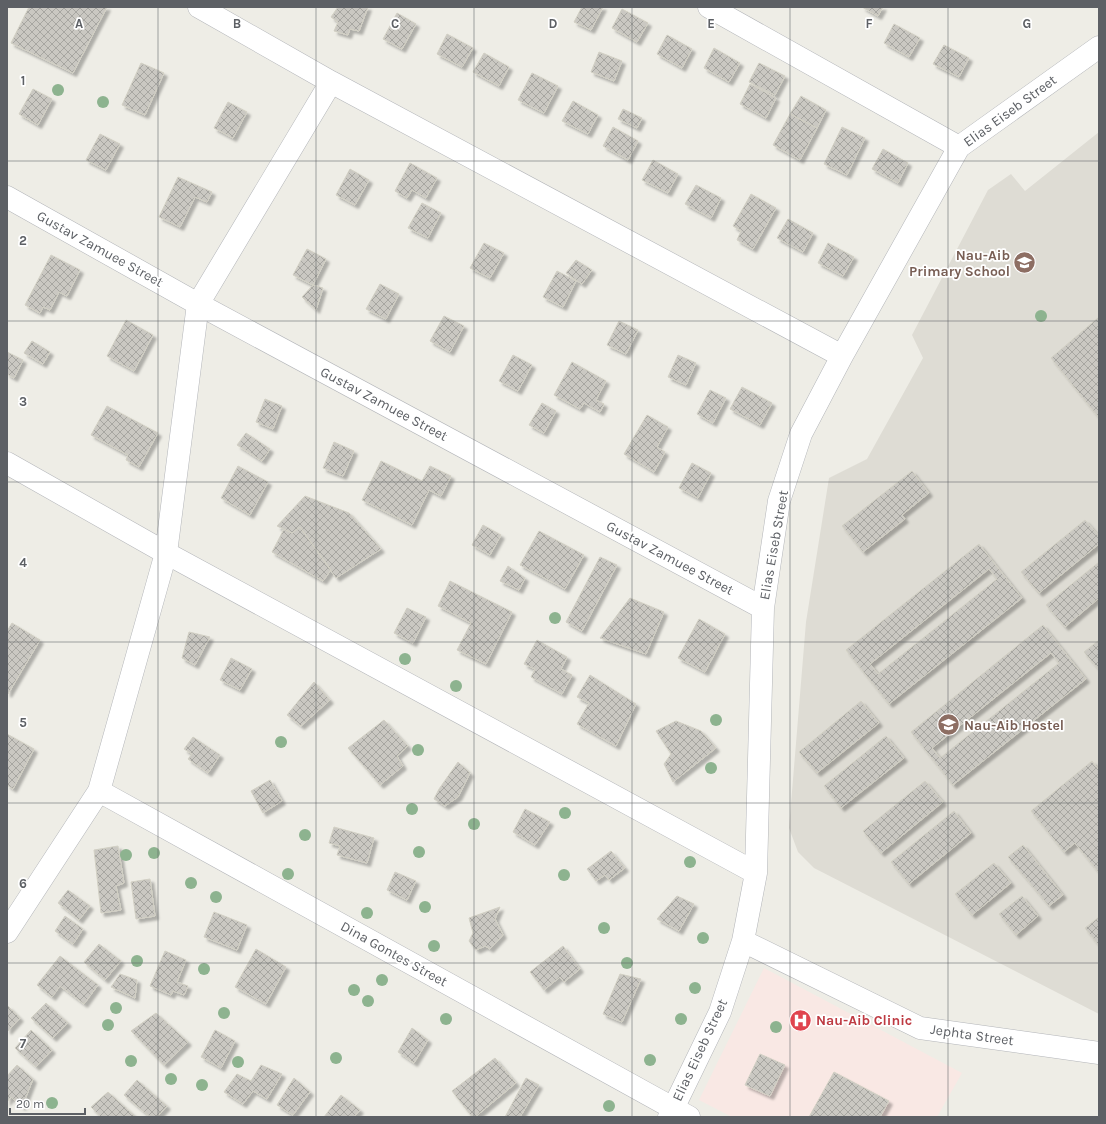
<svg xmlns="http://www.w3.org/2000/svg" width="1106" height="1124" font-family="Karla,sans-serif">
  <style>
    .education { fill: #dedcd4 }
    .medical { fill: #f9e8e4 }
    .building { fill: url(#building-cross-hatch); stroke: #d2d0c4; fill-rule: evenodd; filter: url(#shadow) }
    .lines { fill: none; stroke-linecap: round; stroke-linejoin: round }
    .minor-casing { stroke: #b3b5b9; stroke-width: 23 }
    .minor { stroke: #fff; stroke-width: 22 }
    .tree { fill: #8db38f }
    .grid { fill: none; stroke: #5d6065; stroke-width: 1; stroke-opacity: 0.55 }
    .labels { text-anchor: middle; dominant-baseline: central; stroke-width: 3.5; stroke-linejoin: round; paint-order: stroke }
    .street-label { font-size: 14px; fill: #5d6065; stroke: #fff }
    .education-label { font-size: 14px; font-weight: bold; fill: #785e54; stroke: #fff; text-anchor: end }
    .health-label { font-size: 14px; font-weight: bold; fill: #be3a42; stroke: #fff; text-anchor: start }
    .grid-label { font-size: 13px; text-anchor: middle; font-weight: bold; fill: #5d6065; stroke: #fff; stroke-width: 3.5; stroke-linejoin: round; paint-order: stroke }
  </style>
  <defs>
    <pattern id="building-cross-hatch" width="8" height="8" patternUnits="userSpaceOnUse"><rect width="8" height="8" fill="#cac8c2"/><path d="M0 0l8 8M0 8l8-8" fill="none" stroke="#a7a6a1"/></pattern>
    <filter id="shadow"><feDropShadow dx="3.5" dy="3.5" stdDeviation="1" flood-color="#0004"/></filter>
  </defs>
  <rect width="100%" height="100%" fill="#eeede6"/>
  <path class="education" d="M1099,132V1014L814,868L798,852L789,828L806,622L829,478L867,459L923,358L912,335L988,190L1011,174L1025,191Z"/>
  <path class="medical" d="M764,968L962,1073L937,1117H732L699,1100Z"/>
  <path class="building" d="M29,7H107L73,73L11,43Z
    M338,7H368L359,31L350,29L348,35L334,31L338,22L331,17Z
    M582,7H603L591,30L574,22Z
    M862,7H883L878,16Z
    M622,9L648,23L637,42L612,28Z
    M397,13L416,24L402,49L383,39Z
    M894,24L920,38L909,57L884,43Z
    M447,34L473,48L462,67L437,54Z
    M667,35L692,49L682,68L657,54Z
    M944,45L969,58L959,77L933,64Z
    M714,48L740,63L729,82L704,68Z
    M599,52L622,61L614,81L591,72Z
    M484,53L509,67L499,86L473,72Z
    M141,63L164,73L145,115L122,105Z
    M759,63L785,76L775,95L749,82Z
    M532,73L558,86L544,113L518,100Z
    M750,84L776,98L766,118L740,104Z
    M33,89L52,99L38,125L19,114Z
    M801,96L826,110L817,128L790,114Z
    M573,101L598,115L588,134L562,121Z
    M228,102L247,112L233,138L214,128Z
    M623,109L642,118L637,128L618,119Z
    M790,114L817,128L800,160L773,145Z
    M613,127L638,141L628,160L603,146Z
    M842,127L865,138L847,175L824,164Z
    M100,134L120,144L106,170L86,160Z
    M883,149L908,163L898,183L872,169Z
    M653,160L678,174L668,193L642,180Z
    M410,163L437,178L426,198L412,190L407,198L395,191Z
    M350,169L369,180L355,205L336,195Z
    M178,177L212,192L207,202L195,197L180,227L159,217Z
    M696,185L721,198L711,218L685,204Z
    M751,194L776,208L753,249L737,240L741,231L733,226Z
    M422,203L441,213L428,238L408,228Z
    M788,219L813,233L803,252L777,238Z
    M484,243L504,253L490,278L470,268Z
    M828,243L854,257L843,276L818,263Z
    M307,249L326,259L313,285L293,275Z
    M51,255L80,270L67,296L59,292L50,310L43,307L40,313L25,305Z
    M576,260L592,270L582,284L566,273Z
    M557,271L576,281L563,307L543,297Z
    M380,284L399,294L386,319L366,309Z
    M313,285L323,288L316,310L302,297Z
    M444,316L464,326L450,352L430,341Z
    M1099,317V418L1051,358Z
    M126,320L153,335L134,371L107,356Z
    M619,321L638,330L626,354L607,345Z
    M32,341L50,352L43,364L24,353Z
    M7,352L23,360L14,378L7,374Z
    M513,355L532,365L518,391L499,381Z
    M678,355L696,363L686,385L668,377Z
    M572,362L606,381L596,400L604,404L600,412L584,403L580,409L554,395Z
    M742,387L772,403L760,425L730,409Z
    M710,390L726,398L713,423L697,414Z
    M265,399L282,406L273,429L256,422Z
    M542,403L556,411L544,433L529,425Z
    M107,406L158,433L139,467L126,460L128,455L91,435Z
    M647,415L668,427L657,447L665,452L654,472L624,454Z
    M246,433L270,449L262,461L237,445Z
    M334,442L354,451L343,476L323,468Z
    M381,461L422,481L430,466L451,476L441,496L429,490L412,525L362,500Z
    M692,463L711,473L698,498L679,488Z
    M238,466L268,482L250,515L221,498Z
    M912,471L929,493L902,515L905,519L863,552L842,526Z
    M305,496L349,513L381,549L336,578L300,527L292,533L277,526Z
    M1085,520L1099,536V544L1039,593L1021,572Z
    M483,525L501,535L490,555L472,545Z
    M300,527L331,570L323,581L272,552L284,529L292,533Z
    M539,531L584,555L565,589L520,565Z
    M979,544L1022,598L889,704L846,650ZM989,569L997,579L878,674L870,664Z
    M600,557L617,565L582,631L566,622Z
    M1099,562V598L1065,627L1046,605Z
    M508,566L525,578L519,590L500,581Z
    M450,581L512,612L486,664L457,650L471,623L438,606Z
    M630,598L664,612L646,654L600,638Z
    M407,608L426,617L413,643L394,633Z
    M699,619L725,634L705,672L678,658Z
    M12,623L40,640L8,694L7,693V631Z
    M1043,625L1086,679L953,785L911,732ZM1051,653L1059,663L940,758L932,748Z
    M189,632L210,637L195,665L182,658Z
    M537,640L567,657L561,669L572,675L562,694L531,677L535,669L524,664Z
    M1099,640V670L1084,652Z
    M231,658L252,669L240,690L220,680Z
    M590,675L636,704L616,746L577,724L589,703L577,697Z
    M314,682L330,700L301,726L287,715Z
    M861,701L879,723L817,773L799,752Z
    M384,720L408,746L397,756L403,766L380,785L348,748Z
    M676,721L701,731L716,748L673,782L664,764L671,754L656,731Z
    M7,734L34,749L13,789L7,785Z
    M886,736L904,758L841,808L824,786Z
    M193,737L220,755L208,773L188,759L192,754L184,749Z
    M1092,761L1099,770V873L1075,843L1064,852L1031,811Z
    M458,762L470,773L458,797L445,806L434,799L439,789Z
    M270,780L282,801L263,813L251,791Z
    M925,781L943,802L881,853L863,831Z
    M525,809L550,822L535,845L513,832Z
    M954,811L971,833L909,884L891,862Z
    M334,827L374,838L367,863L337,855L340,846L329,843Z
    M1023,845L1063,895L1049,906L1008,857Z
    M118,846L124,883L116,886L121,910L101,913L94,850Z
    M611,851L625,868L609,880L605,875L596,881L587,869Z
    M994,863L1011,883L972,915L955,894Z
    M395,872L416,881L407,900L387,890Z
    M150,879L155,916L136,919L131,882Z
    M68,890L90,906L79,920L58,903Z
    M677,896L694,904L679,931L657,919Z
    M1022,896L1038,916L1016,935L999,914Z
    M500,907L495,919L503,935L490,949L485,946L476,950L469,941L473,933L469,918Z
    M214,912L247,925L237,950L204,937Z
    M65,916L83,929L73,944L55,931Z
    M1099,917V946L1085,928Z
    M99,944L121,961L105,980L84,962Z
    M563,946L580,969L564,982L560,977L544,990L530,972Z
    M256,949L286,967L266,1004L235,987Z
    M165,951L186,960L177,982L188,986L184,995L173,991L171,995L150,986Z
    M60,956L98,985L84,1004L60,986L52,997L37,985Z
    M120,974L137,980L135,998L111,987Z
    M620,974L641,979L622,1022L603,1014Z
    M46,1003L68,1023L53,1038L31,1018Z
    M8,1006L20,1018L8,1031L7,1030V1007Z
    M156,1013L188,1042L164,1065L131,1031Z
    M412,1028L428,1040L414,1063L398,1052Z
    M31,1030L52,1050L36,1067L15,1048Z
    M215,1030L235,1041L221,1068L201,1057Z
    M760,1054L785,1065L770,1096L745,1085Z
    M495,1058L516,1083L475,1117H472L452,1091Z
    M17,1065L33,1079L22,1107L11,1097L7,1102V1076Z
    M261,1065L282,1074L267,1099L253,1091L243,1104L224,1092L237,1074L251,1081Z
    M834,1072L889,1101L880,1117H809Z
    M294,1078L310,1092L293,1115L277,1105Z
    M526,1078L539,1085L520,1117H505Z
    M137,1080L167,1106L157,1117H150L124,1095Z
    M108,1092L136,1117H101L91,1107Z
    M341,1095L360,1110L354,1117H324Z"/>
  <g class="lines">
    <defs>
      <path id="minor" d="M199,7L331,82L842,356
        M709,7L959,147
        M7,197L198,304L763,608
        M7,463L166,553L756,873
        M99,791L689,1117
        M7,932L99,791L166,553L198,304L331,82
        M743,941L920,1028L1099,1053
        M669,1117L720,1012L743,941L756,873L763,608L779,501L801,434L842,356L959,147L1099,47"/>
    </defs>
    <use href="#minor" class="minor-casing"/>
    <use href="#minor" class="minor"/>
  </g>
  <g class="tree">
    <circle cx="58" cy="90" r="6"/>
    <circle cx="103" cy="102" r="6"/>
    <circle cx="1041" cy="316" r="6"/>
    <circle cx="555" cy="618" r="6"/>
    <circle cx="405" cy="659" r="6"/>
    <circle cx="456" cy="686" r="6"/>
    <circle cx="716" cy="720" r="6"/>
    <circle cx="281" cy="742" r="6"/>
    <circle cx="418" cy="750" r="6"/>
    <circle cx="711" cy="768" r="6"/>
    <circle cx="412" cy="809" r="6"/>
    <circle cx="565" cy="813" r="6"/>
    <circle cx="474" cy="824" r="6"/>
    <circle cx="305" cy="835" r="6"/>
    <circle cx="419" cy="852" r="6"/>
    <circle cx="154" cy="853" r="6"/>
    <circle cx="126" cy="855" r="6"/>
    <circle cx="690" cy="862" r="6"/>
    <circle cx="288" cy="874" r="6"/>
    <circle cx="564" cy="875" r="6"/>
    <circle cx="191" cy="883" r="6"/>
    <circle cx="216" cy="897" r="6"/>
    <circle cx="425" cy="907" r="6"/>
    <circle cx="367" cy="913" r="6"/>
    <circle cx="604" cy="928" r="6"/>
    <circle cx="703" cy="938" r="6"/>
    <circle cx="434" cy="946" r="6"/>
    <circle cx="137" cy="961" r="6"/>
    <circle cx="627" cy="963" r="6"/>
    <circle cx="204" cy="969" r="6"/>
    <circle cx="382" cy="980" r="6"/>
    <circle cx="695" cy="988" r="6"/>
    <circle cx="354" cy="990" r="6"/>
    <circle cx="368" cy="1001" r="6"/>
    <circle cx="116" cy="1008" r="6"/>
    <circle cx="224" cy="1013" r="6"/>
    <circle cx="446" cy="1019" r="6"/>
    <circle cx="681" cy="1019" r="6"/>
    <circle cx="108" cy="1025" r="6"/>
    <circle cx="776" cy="1027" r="6"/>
    <circle cx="336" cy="1058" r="6"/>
    <circle cx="650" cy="1060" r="6"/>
    <circle cx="131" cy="1061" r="6"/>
    <circle cx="238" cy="1062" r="6"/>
    <circle cx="171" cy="1079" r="6"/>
    <circle cx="202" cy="1085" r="6"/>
    <circle cx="52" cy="1103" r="6"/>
    <circle cx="609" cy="1106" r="6"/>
  </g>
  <path class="grid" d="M158,7V1117M316,7V1117M474,7V1117M632,7V1117M790,7V1117M948,7V1117M7,161H1099M7,321H1099M7,482H1099M7,642H1099M7,803H1099M7,963H1099"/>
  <defs>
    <symbol id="school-disc" viewBox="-11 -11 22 22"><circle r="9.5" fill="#8d6e63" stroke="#fff"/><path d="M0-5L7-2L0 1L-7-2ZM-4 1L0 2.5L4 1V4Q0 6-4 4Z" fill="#fff"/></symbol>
    <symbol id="hospital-disc" viewBox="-11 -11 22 22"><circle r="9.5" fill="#e0444e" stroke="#fff"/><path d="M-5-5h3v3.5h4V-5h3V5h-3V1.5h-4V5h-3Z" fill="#fff"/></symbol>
  </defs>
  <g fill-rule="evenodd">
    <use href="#school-disc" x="1012" y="250" width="25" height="25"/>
    <use href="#school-disc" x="936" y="712" width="25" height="25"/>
    <use href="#hospital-disc" x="788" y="1008" width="25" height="25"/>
  </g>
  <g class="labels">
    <g class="street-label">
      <text transform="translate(1010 111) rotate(-36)">Elias Eiseb Street</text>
      <text transform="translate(100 249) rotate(29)">Gustav Zamuee Street</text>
      <text transform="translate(384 404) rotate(28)">Gustav Zamuee Street</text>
      <text transform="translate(774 545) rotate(-80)">Elias Eiseb Street</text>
      <text transform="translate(670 558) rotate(28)">Gustav Zamuee Street</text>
      <text transform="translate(394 954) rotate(29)">Dina Gontes Street</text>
      <text transform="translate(972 1035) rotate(8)">Jephta Street</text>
      <text transform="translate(700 1050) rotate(-65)">Elias Eiseb Street</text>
    </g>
    <g class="education-label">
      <text x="1010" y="255">Nau-Aib<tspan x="1010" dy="16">Primary School</tspan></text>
      <text x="964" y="725" text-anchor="start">Nau-Aib Hostel</text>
    </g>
    <g class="health-label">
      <text x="816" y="1020">Nau-Aib Clinic</text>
    </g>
  </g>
  <g class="grid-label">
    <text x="79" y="28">A</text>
    <text x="237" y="28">B</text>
    <text x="395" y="28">C</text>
    <text x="553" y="28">D</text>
    <text x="711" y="28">E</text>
    <text x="869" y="28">F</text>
    <text x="1027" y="28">G</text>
    <text x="23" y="85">1</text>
    <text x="23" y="245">2</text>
    <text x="23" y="406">3</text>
    <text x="23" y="567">4</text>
    <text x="23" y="727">5</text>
    <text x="23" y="888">6</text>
    <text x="23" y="1048">7</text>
  </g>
  <rect width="1106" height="1124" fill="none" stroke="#5d6065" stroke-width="16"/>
  <path d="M10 1108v6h75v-6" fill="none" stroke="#5d6065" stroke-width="2"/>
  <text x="16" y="1108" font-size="12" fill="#5d6065" stroke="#ffffff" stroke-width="3" paint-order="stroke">20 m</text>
</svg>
